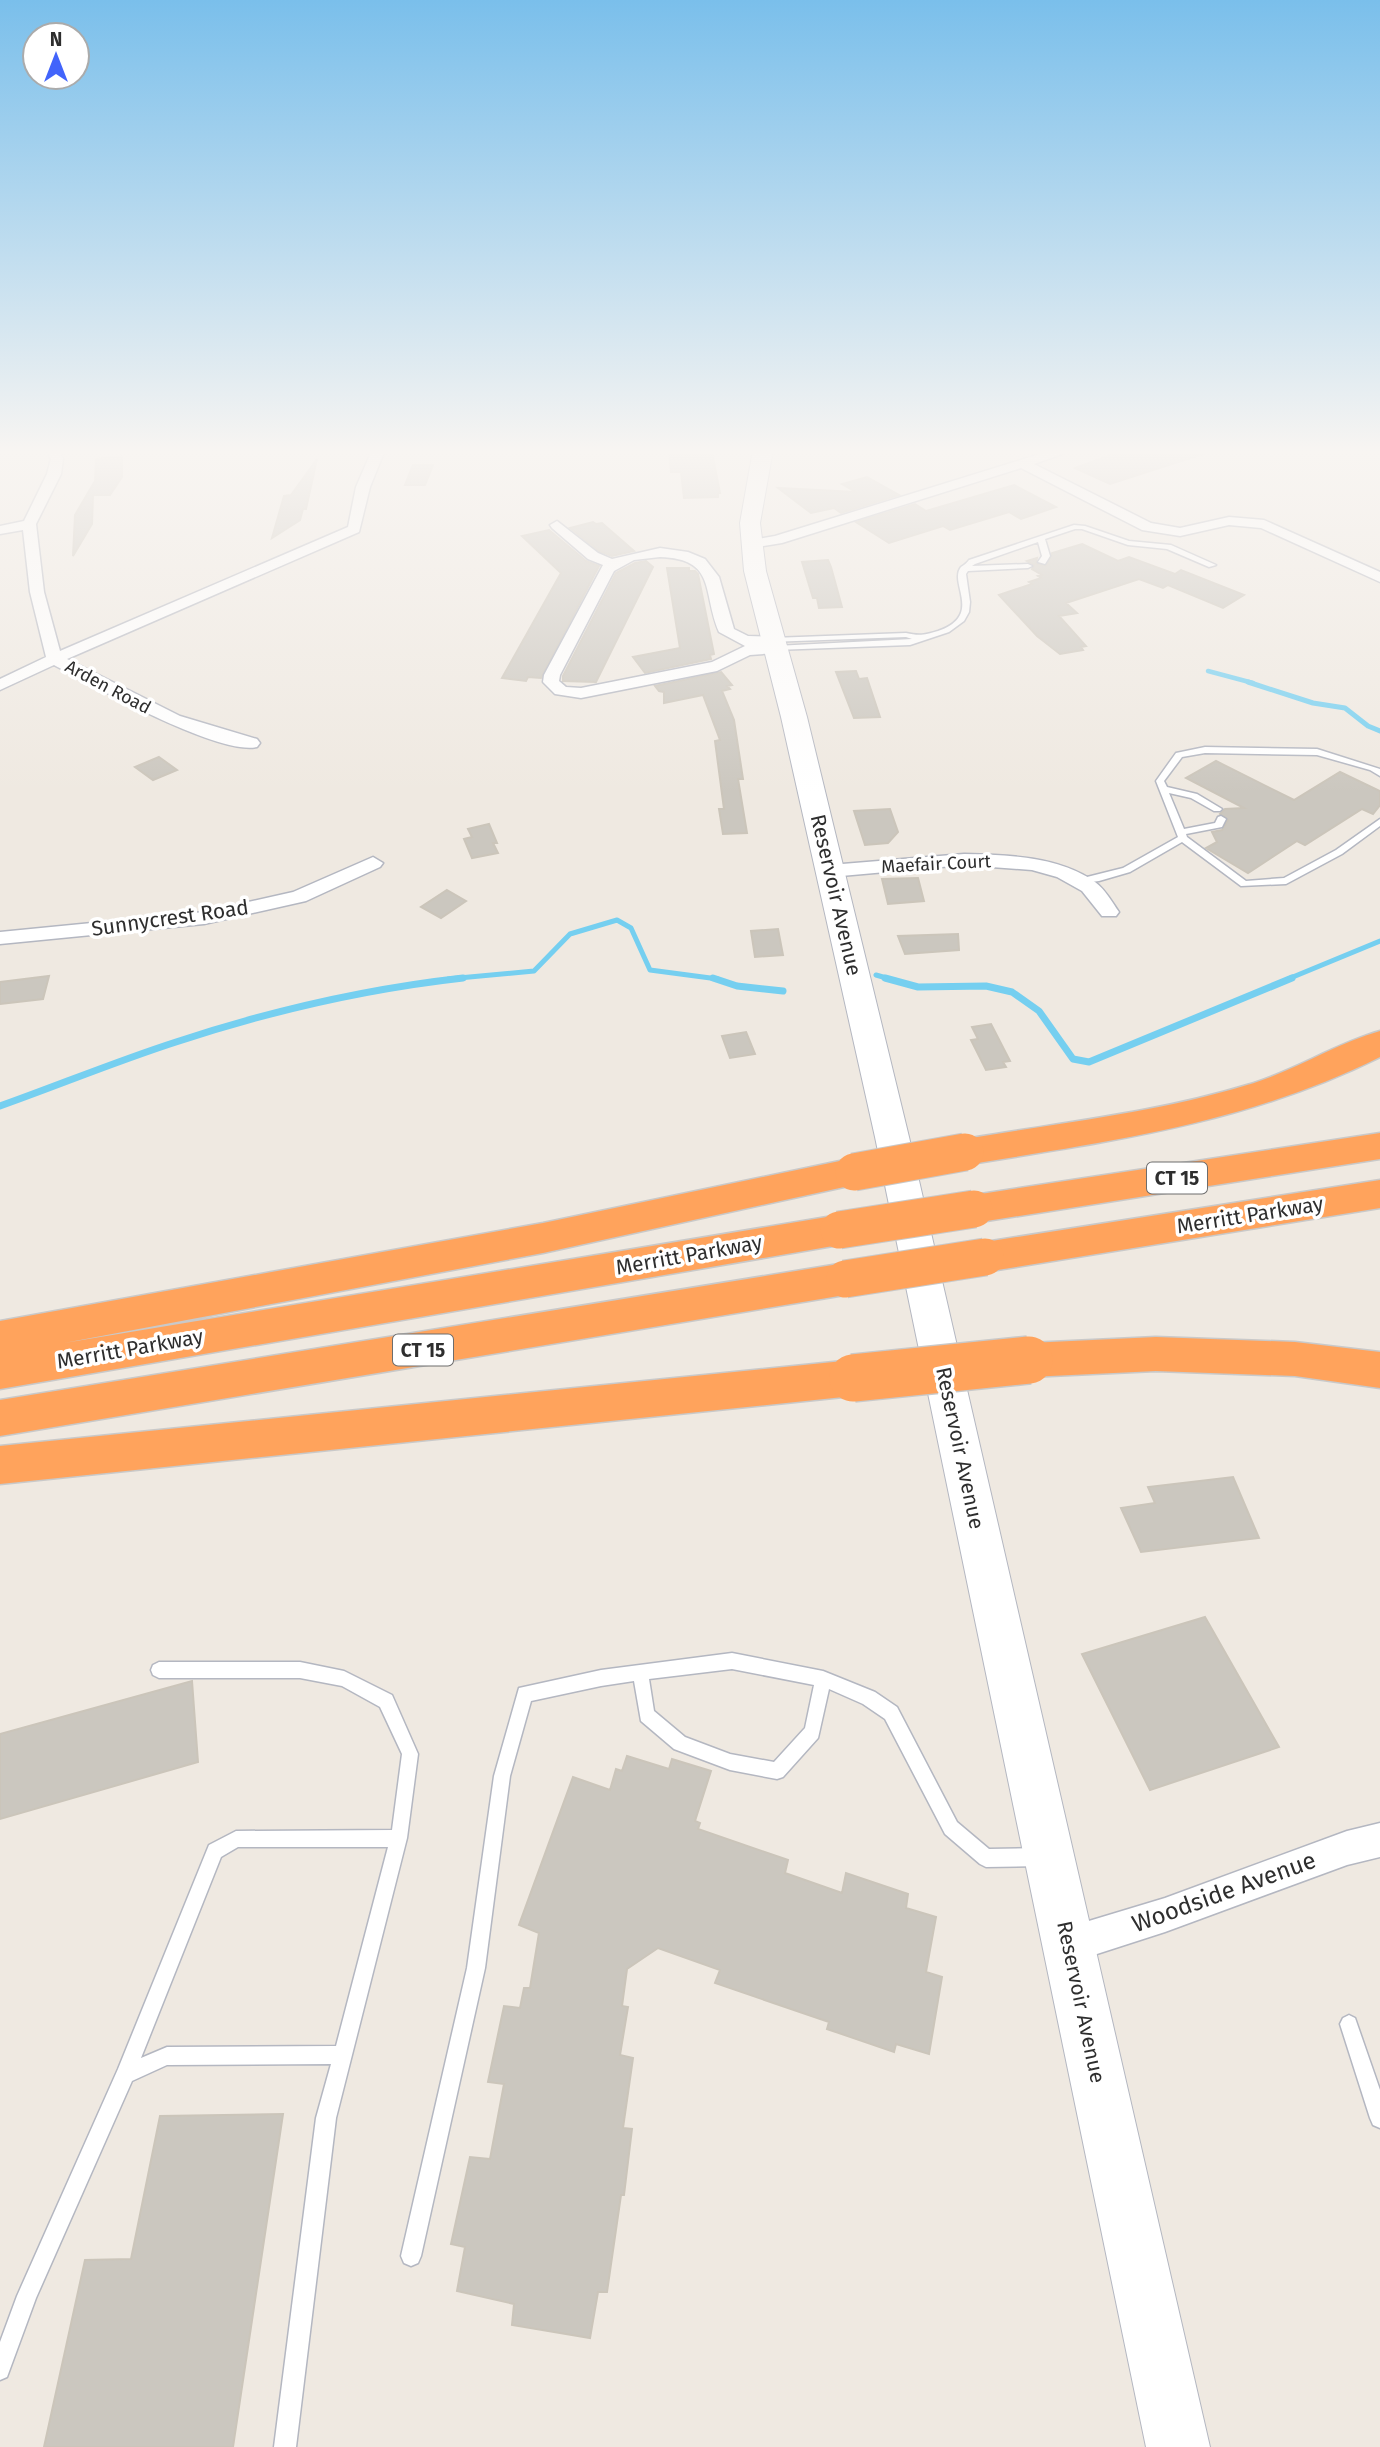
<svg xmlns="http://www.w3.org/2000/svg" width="1380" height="2447" font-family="'Fira Sans',sans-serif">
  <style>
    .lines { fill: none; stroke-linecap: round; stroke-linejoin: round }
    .stream-far2 { stroke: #75cff0; stroke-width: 4.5 }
    .stream-far1 { stroke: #75cff0; stroke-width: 5 }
    .stream { stroke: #75cff0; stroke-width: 7 }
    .building { fill: #cbc7bf; stroke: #cbc5ba; stroke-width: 2 }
    .service-casing { stroke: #b4b7c1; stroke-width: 3 }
    .minor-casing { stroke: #b4b7c1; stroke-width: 3 }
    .secondary-casing { stroke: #b4b7c1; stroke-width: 2 }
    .motorway-casing { stroke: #c9c9c9; stroke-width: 3 }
    .service { fill: #fff; fill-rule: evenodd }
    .minor { fill: #fff; fill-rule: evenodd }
    .secondary { fill: #fff; fill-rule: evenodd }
    .motorway { fill: #ffa35c; fill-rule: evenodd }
    .motorway-bridge-far1-casing { stroke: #c9c9c9; stroke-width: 39; stroke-linecap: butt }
    .motorway-bridge-casing { stroke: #c9c9c9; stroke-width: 50; stroke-linecap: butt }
    .motorway-bridge-far1 { stroke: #ffa35c; stroke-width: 37 }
    .motorway-bridge { stroke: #ffa35c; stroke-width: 47 }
    .labels { text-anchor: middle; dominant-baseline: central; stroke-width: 7; stroke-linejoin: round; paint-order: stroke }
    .far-street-label { font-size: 18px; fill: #2e2e2e; stroke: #fff }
    .shield { fill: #fff; stroke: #6d6d6d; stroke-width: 2 }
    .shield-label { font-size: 19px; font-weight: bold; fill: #2e2e2e }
    .street-label { font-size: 21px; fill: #2e2e2e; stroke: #fff }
    .near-street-label { font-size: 24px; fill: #2e2e2e; stroke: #fff }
  </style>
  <rect width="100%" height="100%" fill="#efe9e1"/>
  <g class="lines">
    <path class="stream-far2" d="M1208,671L1253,683"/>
    <path class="stream-far1" d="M1248,682L1313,703L1345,708L1368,726L1380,731
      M876,975L890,979
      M448,979L534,971L570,934L617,920L631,928L650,970L718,979
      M1288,979L1380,941"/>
    <path class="stream" d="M713,978L737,986L783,991
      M885,978L918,987L986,986L1012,992L1039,1011L1073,1059L1089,1062L1292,978
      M0,1106C59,1085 117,1061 176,1042C270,1011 365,989 463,978"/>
  </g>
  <path class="building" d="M1124,450H1202L1203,454L1110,484L1075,468Z
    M692,451L712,452L720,493H718V497L684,498L681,472H671L669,452Z
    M122,456V477L110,495H93L92,524L73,556L75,515L95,481L96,459Z
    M317,459L306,509H303L300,520L272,538L284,496L291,495Z
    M413,465H433L425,485H405Z
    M867,477L899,495L841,513L834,508L811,513L778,488L856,492L842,484Z
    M1014,485L1056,507L1021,519L1009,512L950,530L943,526L889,543L856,522L915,504L926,511Z
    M593,522L596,524L602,523L634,551L612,556L599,551L570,528Z
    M549,530L586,561L599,566L541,678L528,677L526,681L502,678L561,573L522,536Z
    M1082,544L1118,561L1129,557L1175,574L1181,570L1244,595L1223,608L1168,585L1163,588L1139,579L1066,603L1077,613L1059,616L1086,646L1081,647L1083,650L1060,654L1037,636L999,595L1032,584L1029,582L1041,578L1038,576L1042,575L1032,569L1034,565L1027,561L1037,558L1036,563L1046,566L1052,553Z
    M828,560L831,567L842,607L819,608L817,598H813L802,562Z
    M646,561L653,567L596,682L563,681V676L616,573L635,563Z
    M667,568H689V571H695L698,574L714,654L710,655L711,659L645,673L633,657L680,648Z
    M856,671L859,679L867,678L880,717L854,718L836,672Z
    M721,672L732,685L727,686L730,689L722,691L734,720L743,779H738L747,833L723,834L719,809H724L715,741L720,740L703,695L664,703V692L659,691L655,686Z
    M159,757L177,770L153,780L135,767Z
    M1216,761L1294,800L1340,772L1380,791V805L1373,814L1362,809L1305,845L1297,841L1248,873L1206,848L1217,842L1212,832L1222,830L1228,820L1220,814L1225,809L1244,808L1186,778Z
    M890,809L898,832L888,843L865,845L854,811Z
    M489,824L497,843H493L498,853L472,858L464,839L472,837L468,829Z
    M918,878L924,901L888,904L882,879Z
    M447,890L466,901L441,918L421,907Z
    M778,929L783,955L755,957L751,931Z
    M958,934L959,950L905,954L898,936Z
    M49,976L43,999L0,1004V982Z
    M991,1024L1010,1061L1003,1062L1006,1067L986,1070L971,1040L978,1039L972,1027Z
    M746,1032L755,1054L730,1058L722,1036Z
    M1233,1477L1259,1538L1141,1552L1121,1508L1155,1503L1148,1487Z
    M1205,1617L1279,1747L1150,1790L1082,1654Z
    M192,1681L198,1762L0,1819V1734Z
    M627,1756L669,1769L672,1759L711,1771L695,1821L700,1823L698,1829L788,1860L785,1873L842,1893L846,1873L908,1894L906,1908L936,1917L926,1972L942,1977L929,2054L896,2044L894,2052L827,2029L829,2022L715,1983L720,1970L658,1948L627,1969L622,2006L628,2007L620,2055L633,2058L623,2128L632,2129L624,2195H621L607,2292H598L590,2338L512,2325L514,2304L457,2291L465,2247L451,2244L470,2157L490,2159L504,2084L488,2082L504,2006L520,2008L524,1988H530L539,1933L519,1925L573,1777L610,1790L616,1769L622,1771Z
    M283,2114L233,2447H44L85,2260L131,2259L160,2116Z"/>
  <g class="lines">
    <defs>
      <path id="service" d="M1074,525L1085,526L1129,541L1171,545L1216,565L1209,567L1167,549L1128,545L1082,529H1075L1045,539L1050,556L1045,564L1038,562L1042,556L1038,542L975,564L972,566L1028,564L1032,566L1028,568L968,571L966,574L970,602L969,612L964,621L949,632L910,645L775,650L771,648L775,646L912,639L906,637L769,642V638H772L906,633C919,636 925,635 938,631C984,615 948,583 961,567C964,565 967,563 969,560Z
        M1205,747L1317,749L1380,769V776L1370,770L1317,755L1205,753L1182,757L1164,781L1167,787L1197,794L1222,809L1220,811H1214L1191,798L1169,793L1184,829L1215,823L1218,817L1221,816L1226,819L1222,827L1186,834L1187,837L1246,881L1284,878L1336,850L1380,819V826L1342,854L1286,884L1241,886L1182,842L1130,872L1099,881L1075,884V880L1123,868L1178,837L1156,781L1176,753Z
        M732,1653L823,1671L875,1692L897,1707L957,1822L989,1849L1041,1848L1047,1851L1050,1857L1047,1863L1041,1866L986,1867L980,1864L945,1834L885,1719L863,1704L829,1689L818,1738L783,1777L777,1779L730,1770L674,1749L641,1721L634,1681L601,1686L531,1701L510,1776L485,1968L421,2256L418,2263L411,2266L404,2263L401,2256L467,1968L494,1776L519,1688L601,1670ZM732,1669L814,1685L805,1728L774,1762L730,1754L685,1737L654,1711L649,1679Z
        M159,1662H300L344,1671L392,1695L418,1754L407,1838L336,2118L296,2447H274L316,2118L331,2064L167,2065L132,2081L36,2298L7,2377L0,2380V2342L17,2296L118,2069L209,1845L236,1831L392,1830L402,1754L380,1707L342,1686L300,1678H159L153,1675L151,1670L153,1665ZM238,1847H388L336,2046L167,2047L141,2058L221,1857Z
        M1349,2015L1355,2018L1380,2090V2128L1373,2125L1370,2118L1340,2024L1343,2018Z"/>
      <path id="minor" d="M46,450H59L63,459L61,474L36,524L44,592L60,651L348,527L356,487L372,450H385L370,487L359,532L67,659L180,716L257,739L260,743L257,747C219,756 92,685 54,665L0,690V679L46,657L30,592L23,530L0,534V526L24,521L47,474L51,459Z
        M1053,450H1073L1034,464L1151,523L1180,528L1229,517L1264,520L1380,572V582L1261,528L1229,525L1180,536L1142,530L1021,468L782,543L751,548L744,544L746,541L775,536Z
        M557,521L598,553L612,559L660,548L688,552L705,559L719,577L734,629L748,636L778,637L780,640L776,644L783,648L775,653L750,655L717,671L581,698L555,694L543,682L544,675L603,565L588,559L552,528L550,525ZM660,557C717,559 702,592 719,632L745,646L712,662L581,688L566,687L559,681L560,675L614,571L634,560Z
        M964,854C1008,855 1058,856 1095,882C1105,889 1112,902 1119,912L1116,916H1102L1082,891L1057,877L1032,870L964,865L830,877L820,871L830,865Z
        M373,857L383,863L380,867L306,901L204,924L0,944V932L204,912L293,892Z
        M1380,1823V1857L1347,1865L1165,1932L1069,1963L1056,1958L1051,1945L1056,1932L1069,1927L1165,1898L1347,1831Z"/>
      <path id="secondary" d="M753,450H773L760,523L766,571L807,717L909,1137L1210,2447H1146L875,1137L781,717L744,571L740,523Z"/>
      <path id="motorway" d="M1380,1031V1057C1245,1124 1111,1141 965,1165L952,1162L947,1152L952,1142L965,1139C1059,1123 1155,1113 1247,1085C1293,1072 1334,1044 1380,1031Z
        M1380,1133V1159L974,1223L961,1219L955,1209L961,1199L974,1195Z
        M854,1158L867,1162L873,1172L867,1182L543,1253L64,1343L839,1215L853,1219L858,1230L853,1241L839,1245L0,1389V1321L543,1223Z
        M1380,1180V1208L985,1272L971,1268L965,1257L971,1246L985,1242Z
        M845,1263L859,1268L865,1279L859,1290L845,1295L0,1436V1400Z
        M1156,1337L1295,1342L1380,1352V1388L1295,1376L1156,1371L1029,1377L1014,1372L1008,1360L1014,1348L1029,1343Z
        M853,1360L868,1365L874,1378L868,1391L853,1396L0,1484V1446Z"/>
    </defs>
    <use href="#service" class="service-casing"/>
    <use href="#minor" class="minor-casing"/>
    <use href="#secondary" class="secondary-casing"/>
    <use href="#motorway" class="motorway-casing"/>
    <use href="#service" class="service"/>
    <use href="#minor" class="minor"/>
    <use href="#secondary" class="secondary"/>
    <use href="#motorway" class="motorway"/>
    <defs>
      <path id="motorway-bridge-far1" d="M854,1172L965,1152
        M839,1230L974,1209
        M845,1279L985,1257"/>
      <path id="motorway-bridge" d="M853,1378L1029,1360"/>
    </defs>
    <use href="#motorway-bridge-far1" class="motorway-bridge-far1-casing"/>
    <use href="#motorway-bridge" class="motorway-bridge-casing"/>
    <use href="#motorway-bridge-far1" class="motorway-bridge-far1"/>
    <use href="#motorway-bridge" class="motorway-bridge"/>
  </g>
  <linearGradient id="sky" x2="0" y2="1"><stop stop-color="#7abfeb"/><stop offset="0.57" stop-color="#f8f5f2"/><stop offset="1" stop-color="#f8f5f2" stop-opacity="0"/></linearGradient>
  <rect width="1380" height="793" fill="url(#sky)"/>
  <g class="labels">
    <g class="far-street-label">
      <text transform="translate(108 687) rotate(28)">Arden Road</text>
      <text transform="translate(936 864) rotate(-3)">Maefair Court</text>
    </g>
    <g class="shield">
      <rect x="1147" y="1162.5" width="60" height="31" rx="5"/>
      <rect x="393" y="1334.5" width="60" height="31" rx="5"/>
    </g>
    <g class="shield-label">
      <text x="1177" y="1178">CT 15</text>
      <text x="423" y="1350">CT 15</text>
    </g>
    <g class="street-label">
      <text transform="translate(836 895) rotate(77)">Reservoir Avenue</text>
      <text transform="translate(170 918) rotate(-8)">Sunnycrest Road</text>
      <text transform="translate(1250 1215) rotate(-9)">Merritt Parkway</text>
      <text transform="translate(689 1255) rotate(-10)">Merritt Parkway</text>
      <text transform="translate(130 1349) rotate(-10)">Merritt Parkway</text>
      <text transform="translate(960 1448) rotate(78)">Reservoir Avenue</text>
      <text transform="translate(1081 2002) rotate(78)">Reservoir Avenue</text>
    </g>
    <g class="near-street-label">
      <text transform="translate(1224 1892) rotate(-20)">Woodside Avenue</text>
    </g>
  </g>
  <g transform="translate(56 56)"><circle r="33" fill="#ffffff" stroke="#ababab" stroke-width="2"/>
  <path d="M0-5L12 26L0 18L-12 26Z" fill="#4264fb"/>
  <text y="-10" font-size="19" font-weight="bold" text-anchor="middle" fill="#2e2e2e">N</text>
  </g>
</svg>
